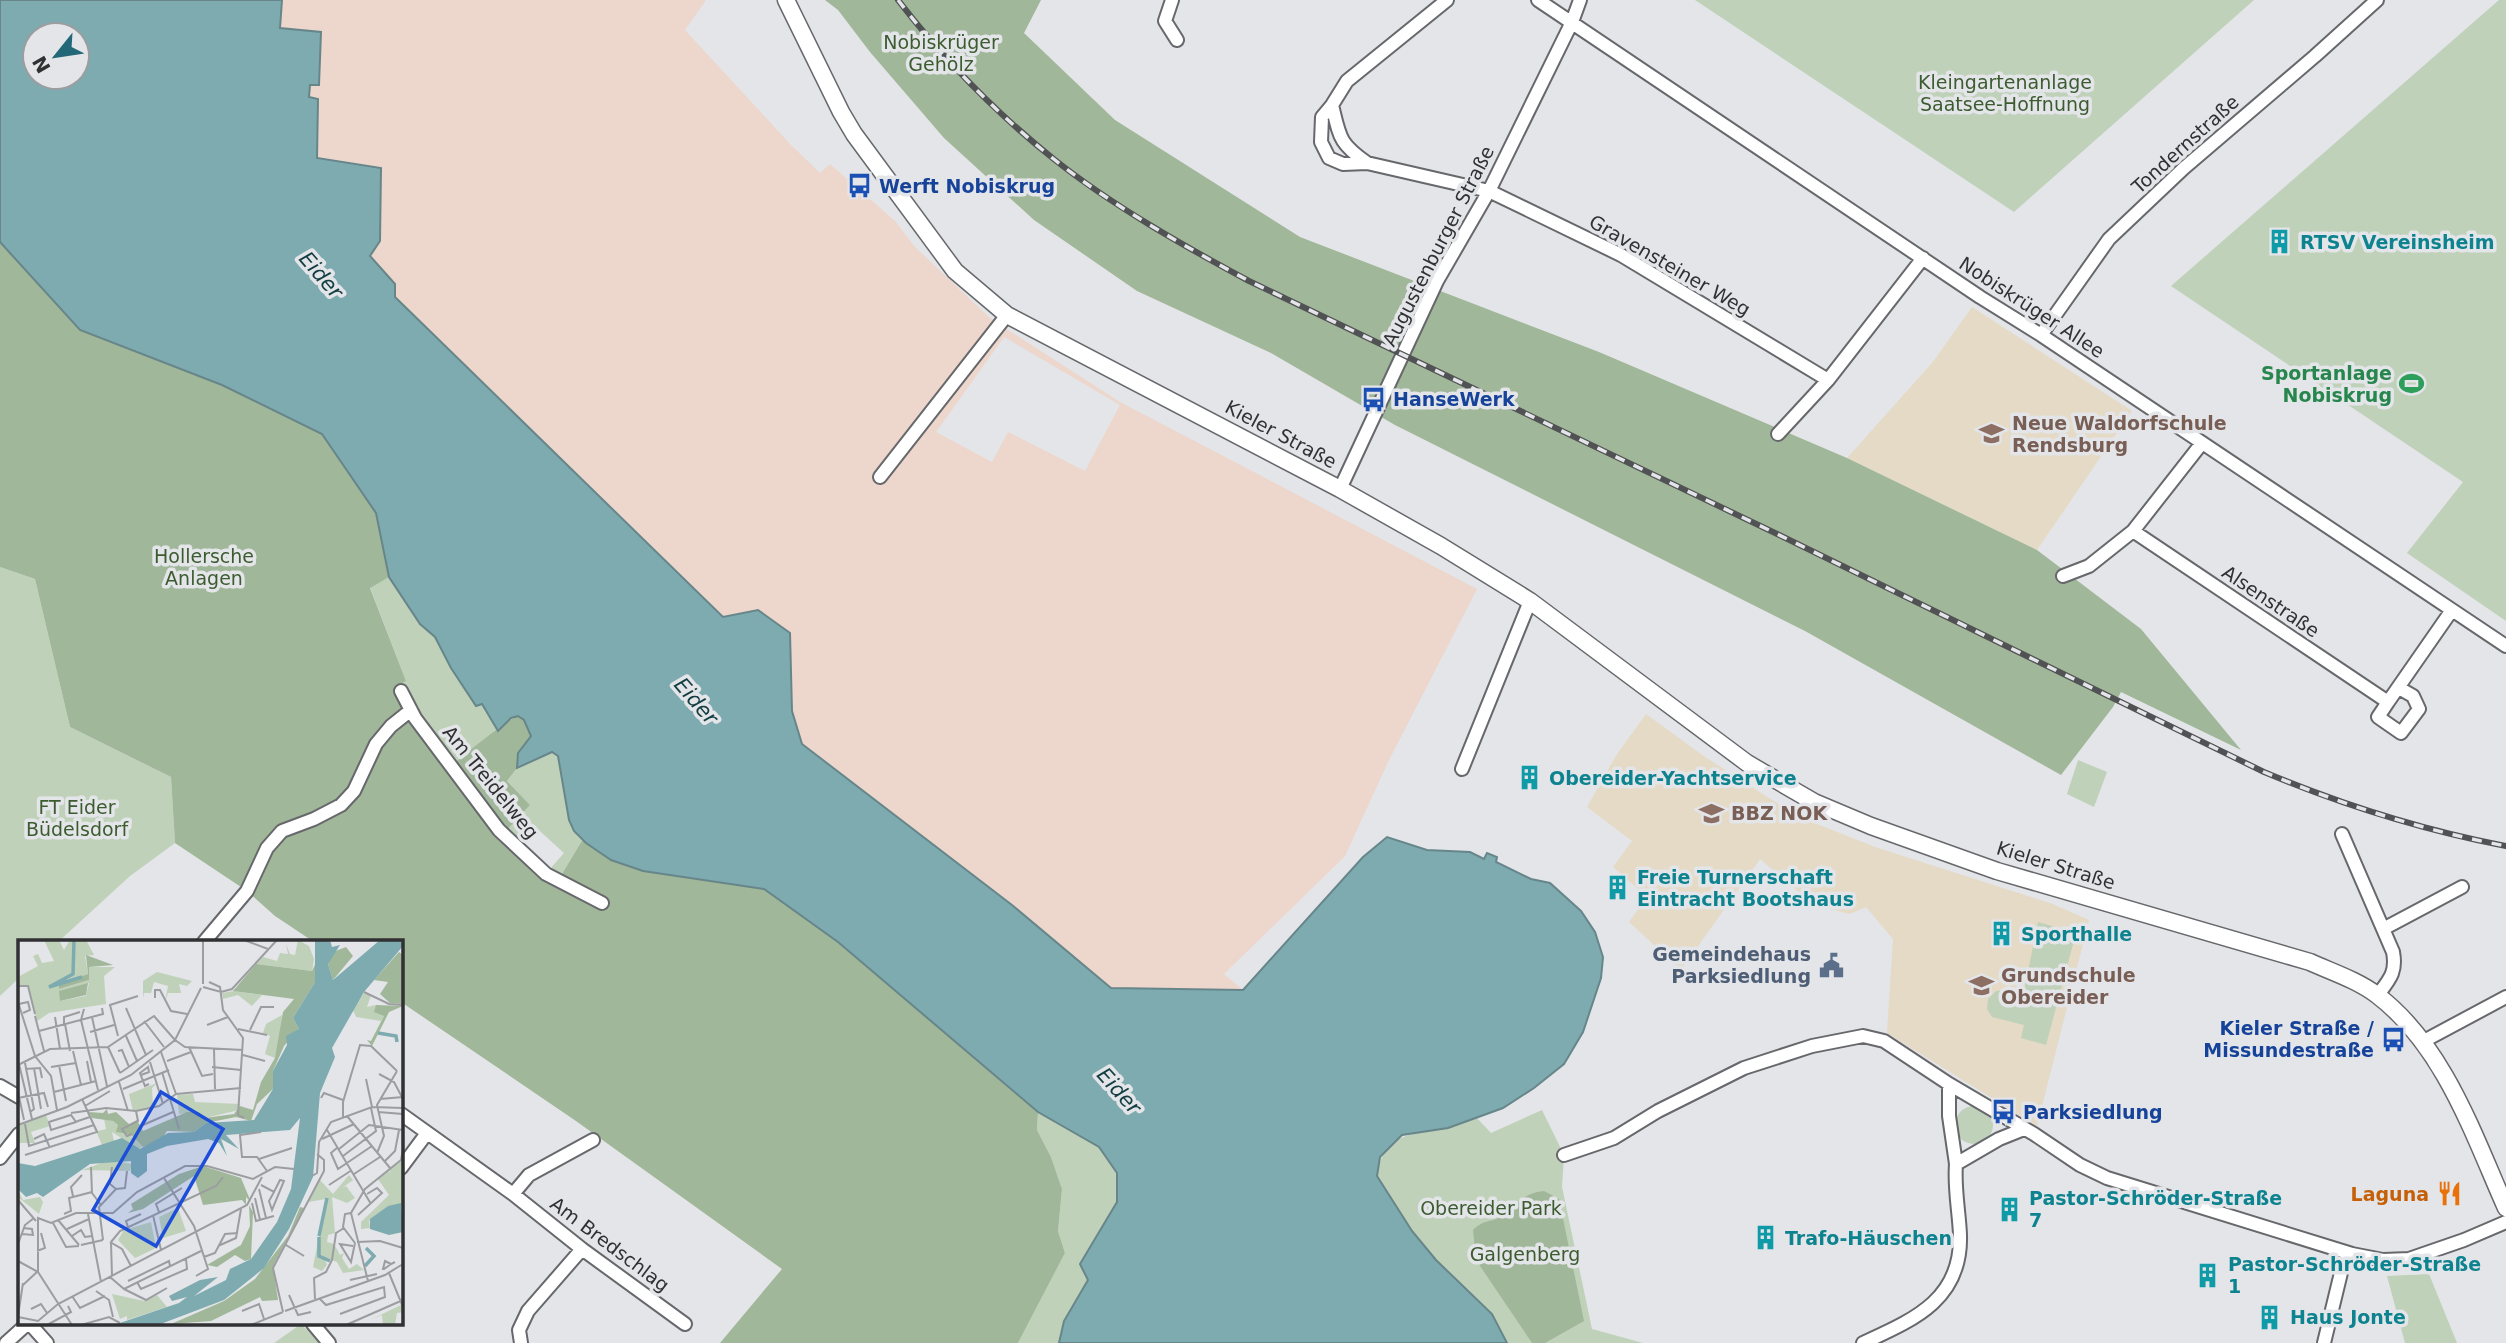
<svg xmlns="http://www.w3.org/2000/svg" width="2506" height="1343" font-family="'DejaVu Sans',sans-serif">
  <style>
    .industrial { fill: #edd6cb; fill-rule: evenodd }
    .education { fill: #e4dac5 }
    .green { fill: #bfd1b9 }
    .forest { fill: #a1b799 }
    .water { fill: #7eabb0; stroke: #67868a; stroke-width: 2; fill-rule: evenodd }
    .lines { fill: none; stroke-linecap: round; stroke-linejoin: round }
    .minor-casing { stroke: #67686c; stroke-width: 16 }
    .major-casing { stroke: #67686c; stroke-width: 19 }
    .minor { stroke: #fff; stroke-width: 12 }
    .major { stroke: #fff; stroke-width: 16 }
    .rail-casing { stroke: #515254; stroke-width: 6 }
    .rail { stroke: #e3e5e9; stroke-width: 3.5; stroke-dasharray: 10; stroke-linecap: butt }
    .labels { text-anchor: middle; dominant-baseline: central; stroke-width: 7; stroke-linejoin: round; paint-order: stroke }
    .park-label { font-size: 19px; fill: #3c5c30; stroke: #e3e5e9 }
    .street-label { font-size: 19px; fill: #313133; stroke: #e3e5e9 }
    .transit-label { font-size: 19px; font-weight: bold; fill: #164399; stroke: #e3e5e9; text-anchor: start }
    .culture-label { font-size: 19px; font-weight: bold; fill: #0d838f; stroke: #e3e5e9; text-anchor: start }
    .leisure-label { font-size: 19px; font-weight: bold; fill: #27864d; stroke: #e3e5e9; text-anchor: end }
    .education-label { font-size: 19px; font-weight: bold; fill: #785e54; stroke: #e3e5e9; text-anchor: start }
    .service-label { font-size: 19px; font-weight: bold; fill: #4e5e75; stroke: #e3e5e9; text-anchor: end }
    .food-label { font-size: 19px; font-weight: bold; fill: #c56008; stroke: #e3e5e9; text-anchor: end }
    .water-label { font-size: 21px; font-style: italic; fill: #123e42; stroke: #e3e5e9 }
    .inset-river { fill: none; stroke: #7eabb0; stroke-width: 3.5 }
    .inset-road { fill: none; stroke: #9c9da0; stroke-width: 2 }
    .view { fill: #1d4ed8; fill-opacity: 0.15; stroke: #1d4ed8; stroke-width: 3.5 }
    .inset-edge { fill: none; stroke: #313133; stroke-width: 3.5 }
  </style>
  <rect width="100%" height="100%" fill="#e3e5e9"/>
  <path class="industrial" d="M282,0H706L685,30L792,146L820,173L830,164L895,221L915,247L991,319L1120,402L1477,589L1388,762L1345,856L1224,974L1243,990L1111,988L1012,905L802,743L792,711L789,633L758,610L723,617L395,297V284L369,255L317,159L318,99L309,98L310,85H318L280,29ZM1004,337L1120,405L1085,471L1008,432L992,462L936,432Z"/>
  <path class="education" d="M1972,307L2132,411L2037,550L1847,458L1932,363Z
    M1646,714L1705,757L1797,816L1875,847L2050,903L2089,920L2037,1126L1887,1033L1893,939L1866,907L1850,914L1814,905L1760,859L1681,970L1629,922L1647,897L1613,867L1632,841L1587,807L1617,754Z"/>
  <path class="green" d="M1695,0H2254L2014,212Z
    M2499,0H2506V621L2407,553L2463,482L2171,286Z
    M0,567L35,579L70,727L171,777L175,843L130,876L58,942H19V978L0,996Z
    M389,577L420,624L435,637L451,668L476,705L481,703L498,731L452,764L413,709L401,684L406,681L370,587Z
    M552,752L558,756L561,763C565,788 563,820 583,839L561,875L550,869L564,853L531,823L515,838L507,829L530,805L507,781L517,768Z
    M2078,760L2107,772L2094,807L2067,794Z
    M2038,922L2076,933L2046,1045L2021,1038L2024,1025L1992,1017L1987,1009L1988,999L1996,991L2005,990L2016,993L2025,986Z
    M1955 1125a19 19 0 1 1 38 0a19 19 0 1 1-38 0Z
    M1542,1110L1564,1155L1562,1187L1592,1329L1643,1343H1507L1492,1314L1436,1260L1412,1231L1377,1176C1384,1132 1409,1136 1445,1128C1455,1126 1465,1120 1475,1116L1491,1133Z
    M1038,1112L1099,1147L1117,1173V1202L1080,1263L1088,1280L1064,1321L1059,1343H1018L1065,1253L1058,1231L1062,1189L1051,1157L1037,1130Z
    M2429,1274L2457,1343H2405L2387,1276Z
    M301,1324L320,1343H274Z"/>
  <path class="forest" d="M825,0H1041L1024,33L1115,120L1300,237L1599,352L1847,458L2037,550L2141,629L2241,750L2121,692L2113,707L2061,775L1805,631L1395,425L1271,353L1137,291L1034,220L944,138L870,52L838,10Z
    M0,242L80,330L222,385L322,434L376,513L389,577L370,588L406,681L401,684L413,709L453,764C464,755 509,718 518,716L524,720L531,736L518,753L517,768L507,781L530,805L502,835L557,882L583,839L643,871L764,889L838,942L1038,1112L1037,1130L1051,1157L1062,1189L1058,1231L1065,1253L1018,1343H720L782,1269L576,1121L401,1002V942H314L275,916L247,891L175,843L171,777L70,727L35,579L0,567Z
    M1544,1191L1559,1199L1584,1321L1545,1343H1532L1476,1260L1473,1230C1484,1219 1491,1223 1502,1216C1521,1205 1519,1194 1544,1191Z"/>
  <path class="water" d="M0,0H282L280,28L321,32L319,85H310L309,97L318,99L317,158L381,168L380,241L370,256L395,284V297L723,617L758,610L790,633L792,711L802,744L1012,905L1111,988L1243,990L1363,857L1387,837L1427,850L1470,852L1484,859L1487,853L1497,857L1496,862L1531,879L1550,883L1581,911L1595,932L1603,957L1601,978L1583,1032L1564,1064L1534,1088L1503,1108L1448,1128L1402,1135L1380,1157L1377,1176L1412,1231L1436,1260L1492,1314L1507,1343H1059L1064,1321L1088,1280L1080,1264L1117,1202V1173L1099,1147L1038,1112L838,942L764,889L643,871L611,860L586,843L574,831L569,820L558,756L552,752L517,768L518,753L531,736L524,720L518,716L511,718L498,731L482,704L476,706L451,668L435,637L420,624L389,577L376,513L322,434L222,385L80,330L0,242ZM35,35H77V77H35Z"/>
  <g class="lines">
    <defs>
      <path id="minor" d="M1172,0L1165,21L1177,40
        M1447,0L1347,81L1332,105L1322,117L1321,142L1329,158L1343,164L1367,163L1489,191L1621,255L1828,380L1923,258
        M1538,0L1980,297L2041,335L2506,646
        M1332,105C1340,138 1339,143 1367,163
        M2041,335L2109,239L2184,168L2315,56L2377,0
        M1778,434L1828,380
        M880,477L1007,315
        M1340,489L1437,281L1489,191L1572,22L1580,0
        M2133,531L2388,702L2452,610
        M2063,576L2089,566L2133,531L2202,443
        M401,691L415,718L499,830L546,874L602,903
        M2388,702L2378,717L2401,733L2419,709L2413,696L2399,688
        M1462,769L1530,601
        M2342,834L2393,952C2397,973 2389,980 2377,996
        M2383,929L2462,887
        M204,942L247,891L267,848L282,831L314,819L341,805L354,791L376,744L391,726L411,710
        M2422,1042L2506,997
        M1949,1084V1116L1956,1164L1999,1139L2024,1129
        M0,1086L19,1097
        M401,1114L513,1194L582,1249L685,1324
        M1564,1155L1614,1138L1658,1111L1744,1068L1812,1046L1863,1036L1884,1041L1949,1084L2034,1134L2080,1165L2107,1178L2352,1254L2383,1260L2409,1259L2464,1240L2506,1222
        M0,1158L19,1134
        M401,1168L427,1133
        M513,1194L529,1175L593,1140
        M30,1324L47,1343
        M313,1324L329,1343
        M6,1343L27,1324
        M521,1343L519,1330L528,1311L582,1249
        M1863,1343C1913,1320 1962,1300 1960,1235C1959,1211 1954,1188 1956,1164
        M2324,1343L2346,1252"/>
      <path id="major" d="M786,0L841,112L854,134L955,271L1007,315L1340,489L1441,546L1530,601L1747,763L1788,787L1814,802L1871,826L1997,871L2310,962C2332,972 2357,980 2377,995C2444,1046 2473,1134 2506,1208"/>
    </defs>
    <use href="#minor" class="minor-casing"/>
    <use href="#major" class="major-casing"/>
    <use href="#minor" class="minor"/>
    <use href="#major" class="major"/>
    <defs>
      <path id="rail" d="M898,0C944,60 996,113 1055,160C1113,206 1184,246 1249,281L1773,532L2264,772C2343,805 2422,830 2506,846"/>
    </defs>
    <use href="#rail" class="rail-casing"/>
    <use href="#rail" class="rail"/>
  </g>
  <defs>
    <symbol id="bus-bare" viewBox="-9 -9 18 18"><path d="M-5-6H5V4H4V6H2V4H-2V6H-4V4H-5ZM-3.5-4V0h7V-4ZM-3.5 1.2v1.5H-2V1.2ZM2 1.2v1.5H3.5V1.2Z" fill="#1a4fb4" stroke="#e3e5e9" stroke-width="2.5" paint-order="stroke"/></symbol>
    <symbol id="building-bare" viewBox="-9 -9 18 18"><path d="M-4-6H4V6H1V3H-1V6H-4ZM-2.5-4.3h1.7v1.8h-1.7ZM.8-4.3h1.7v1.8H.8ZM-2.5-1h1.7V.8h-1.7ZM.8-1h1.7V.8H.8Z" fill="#0f9aa8" stroke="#e3e5e9" stroke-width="2.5" paint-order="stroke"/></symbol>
    <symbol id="stadium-bare" viewBox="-9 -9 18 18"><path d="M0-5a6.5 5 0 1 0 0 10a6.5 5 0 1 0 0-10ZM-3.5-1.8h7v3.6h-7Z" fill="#2e9e5b" stroke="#e3e5e9" stroke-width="2.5" paint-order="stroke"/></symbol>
    <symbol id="school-bare" viewBox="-9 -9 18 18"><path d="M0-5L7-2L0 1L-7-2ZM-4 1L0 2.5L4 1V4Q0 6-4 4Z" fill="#8d6e63" stroke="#e3e5e9" stroke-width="2.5" paint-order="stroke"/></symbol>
    <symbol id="civic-bare" viewBox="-9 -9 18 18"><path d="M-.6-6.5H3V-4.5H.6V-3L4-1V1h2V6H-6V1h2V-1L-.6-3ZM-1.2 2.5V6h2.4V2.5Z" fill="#5c6f8a" stroke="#e3e5e9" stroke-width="2.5" paint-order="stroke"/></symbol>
    <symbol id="restaurant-bare" viewBox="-9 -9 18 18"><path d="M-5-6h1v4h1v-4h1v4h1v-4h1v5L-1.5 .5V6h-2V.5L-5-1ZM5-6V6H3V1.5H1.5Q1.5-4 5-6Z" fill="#e8710a" stroke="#e3e5e9" stroke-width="2.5" paint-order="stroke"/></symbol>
  </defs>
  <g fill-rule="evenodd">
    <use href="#bus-bare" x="842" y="168" width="35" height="35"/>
    <use href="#building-bare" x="2262" y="224" width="35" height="35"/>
    <use href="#stadium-bare" x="2394" y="366" width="35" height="35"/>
    <use href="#bus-bare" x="1356" y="382" width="35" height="35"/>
    <use href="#school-bare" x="1974" y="416" width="35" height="35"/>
    <use href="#building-bare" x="1512" y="760" width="35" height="35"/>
    <use href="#school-bare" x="1694" y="796" width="35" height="35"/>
    <use href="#building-bare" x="1600" y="870" width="35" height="35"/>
    <use href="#building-bare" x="1984" y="916" width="35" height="35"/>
    <use href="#civic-bare" x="1814" y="948" width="35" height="35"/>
    <use href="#school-bare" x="1964" y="968" width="35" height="35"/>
    <use href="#bus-bare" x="2376" y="1022" width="35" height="35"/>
    <use href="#bus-bare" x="1986" y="1094" width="35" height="35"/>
    <use href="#restaurant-bare" x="2432" y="1176" width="35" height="35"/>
    <use href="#building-bare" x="1992" y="1192" width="35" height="35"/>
    <use href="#building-bare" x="1748" y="1220" width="35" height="35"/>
    <use href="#building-bare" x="2190" y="1258" width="35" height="35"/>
    <use href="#building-bare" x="2252" y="1300" width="35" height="35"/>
  </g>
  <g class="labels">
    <g class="park-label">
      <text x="941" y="42">Nobiskrüger<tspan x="941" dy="22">Gehölz</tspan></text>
      <text x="2005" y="82">Kleingartenanlage<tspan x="2005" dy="22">Saatsee-Hoffnung</tspan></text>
      <text x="204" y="556">Hollersche<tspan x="204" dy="22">Anlagen</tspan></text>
      <text x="77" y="807">FT Eider<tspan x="77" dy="22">Büdelsdorf</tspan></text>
      <text x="1491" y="1208">Obereider Park</text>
      <text x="1525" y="1254">Galgenberg</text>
    </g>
    <g class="street-label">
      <text transform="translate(2185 144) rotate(-42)">Tondernstraße</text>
      <text transform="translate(1438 246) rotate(-63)">Augustenburger Straße</text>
      <text transform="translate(1670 265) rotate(30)">Gravensteiner Weg</text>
      <text transform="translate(2032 307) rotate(33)">Nobiskrüger Allee</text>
      <text transform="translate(1281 434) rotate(28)">Kieler Straße</text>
      <text transform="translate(2271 601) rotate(34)">Alsenstraße</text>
      <text transform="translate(491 782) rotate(51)">Am Treidelweg</text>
      <text transform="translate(2056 865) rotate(17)">Kieler Straße</text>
      <text transform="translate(610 1244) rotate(37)">Am Bredschlag</text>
    </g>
    <g class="transit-label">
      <text x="879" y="186">Werft Nobiskrug</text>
      <text x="1393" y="399">HanseWerk</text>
      <text x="2374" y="1028" text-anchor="end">Kieler Straße /<tspan x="2374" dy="22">Missundestraße</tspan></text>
      <text x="2023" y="1112">Parksiedlung</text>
    </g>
    <g class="culture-label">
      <text x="2300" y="242">RTSV Vereinsheim</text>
      <text x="1549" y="778">Obereider-Yachtservice</text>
      <text x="1637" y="877">Freie Turnerschaft<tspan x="1637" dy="22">Eintracht Bootshaus</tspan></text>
      <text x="2021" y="934">Sporthalle</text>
      <text x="2029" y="1198">Pastor-Schröder-Straße<tspan x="2029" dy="22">7</tspan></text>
      <text x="1785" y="1238">Trafo-Häuschen</text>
      <text x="2228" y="1264">Pastor-Schröder-Straße<tspan x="2228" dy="22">1</tspan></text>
      <text x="2290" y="1317">Haus Jonte</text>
    </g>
    <g class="leisure-label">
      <text x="2392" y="373">Sportanlage<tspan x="2392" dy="22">Nobiskrug</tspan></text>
    </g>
    <g class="education-label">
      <text x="2012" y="423">Neue Waldorfschule<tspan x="2012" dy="22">Rendsburg</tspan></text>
      <text x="1731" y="813">BBZ NOK</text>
      <text x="2001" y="975">Grundschule<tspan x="2001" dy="22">Obereider</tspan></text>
    </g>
    <g class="service-label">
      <text x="1811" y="954">Gemeindehaus<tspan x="1811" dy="22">Parksiedlung</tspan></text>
    </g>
    <g class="food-label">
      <text x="2429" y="1194">Laguna</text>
    </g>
    <g class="water-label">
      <text transform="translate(321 275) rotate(49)">Eider</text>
      <text transform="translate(696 701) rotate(49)">Eider</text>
      <text transform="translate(1119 1091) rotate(48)">Eider</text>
    </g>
  </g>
  <g transform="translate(18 940)">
    <rect width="385" height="385" fill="#e3e5e9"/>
    <path d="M26,0H41L46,10L52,0H68L76,15L67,16L70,34L41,44V49L71,40V27H97L86,36L88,64L31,73L19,81L10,46H0V37L20,26L15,16L20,14L24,23L36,21ZM71,43L68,56L42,61V51ZM280,0L291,6L296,19L294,31L238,24L245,17L259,21L262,13L270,14L268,4L272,14L277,15ZM139,32L174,41L169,46L161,44L163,53H150L147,63L150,46L136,42L133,53H126L125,58V41ZM216,51L244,55L234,66L220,55L205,59L204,53ZM346,53L353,55L349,67L358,65L366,76L363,81L338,77L335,70ZM264,75L262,100L257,118L247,114L252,96L245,93L248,84ZM139,143L134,148L135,167L115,171L111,154ZM175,154L177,162L222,164L221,170L187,178L181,172L161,174L159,155ZM70,172L80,191L88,189L86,179L95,181L100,185L99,192L113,196L125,207L120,209L94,192L96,201L84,205ZM28,175L32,186L13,192L17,203H0V186ZM92,220L114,224L112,231L64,230ZM385,220V267L370,266L351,281L352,288L343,289V282L371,255L360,239L371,231L374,235L371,230ZM331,235L335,240L324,248L328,246L337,258L329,263L314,257L317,293L310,295L309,302L316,304L322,315L326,313L324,318L331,329L339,324L346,330L325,333L319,322L306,317L309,325L304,331L295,327L308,259L290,262L301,239L315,254ZM0,250L5,260L22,257L25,262L21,274L0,257ZM160,268L168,291L145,298L141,277ZM133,282L138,308L117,318L100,300L106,290ZM94,354L126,361L139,355L149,367L109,380V376L102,379ZM383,365L385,372L379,373L377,385H365L364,375L352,380Z" fill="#bfd1b9" fill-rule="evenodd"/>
    <path d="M328,7L335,16L315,40L310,24L315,12ZM381,12L385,15V64L372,63L362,54L370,42L356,40ZM68,15L95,25L71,27V40L41,49V44L70,34ZM300,18L297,42L275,78L281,89L266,106L255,131V149L239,164L233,181L218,177L188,183L176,192L149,191L143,200L125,207L113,195L98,192L100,185L95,181L74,178L71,172L85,173L89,169L90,174L98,172L111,184L119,180L125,191L169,172H181L187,178L216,174L222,166L235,170L243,142L257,118L265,72L276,59L215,51L238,24L294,31ZM70,43L68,55L42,61L41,51ZM358,65L385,66L371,72L354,106L349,100L353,101L366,76L356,72ZM185,226L223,238L233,262L228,257V265L224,260L185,265L176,236L125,269L110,273L115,269L113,264L161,234ZM231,265L235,272L233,319L227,321L217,315L199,327L189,325L223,305L232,286ZM282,267L286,268L255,326L260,360L244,361L242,357L193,381L153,384L206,361L237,339L270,296Z" fill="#a1b799"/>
    <path d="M297,0H312L314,7L322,5L310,24L315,40L362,0H385V6L346,52L314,108L317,117L302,153L295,237L271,289L246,328L206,360L140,385H96L161,363L169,357L154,361L151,356L182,340L200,337L176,356L208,340L212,329L233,319L259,282L273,249L282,178L272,190L208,195L221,209L203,199L209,216L201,203L190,199L149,206L129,214V231L120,238L113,233V221L72,224L25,257L19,253L8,257L0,249V223L17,226L104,198L122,209L150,193L176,192L188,183L236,180L255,149V131L269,105L268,96L281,89L275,78L297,42ZM383,263L385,292L371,295L352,289V279L370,266Z" fill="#7eabb0"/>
    <path class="inset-river" d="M56,1L55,34L31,47L64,37M360,93L378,96L379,102M301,296L309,258M301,297V316L312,321M347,326L356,316L348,308"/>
    <path class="inset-road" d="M226,0L250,9M191,42L202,47L205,70L225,98L220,175L226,178M185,44V0M0,46H10L17,74M185,47L203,52L214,49L259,0M346,52L371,64L385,65M137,58V50H142L153,71L169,74M0,62L17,116L33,136L39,170M1,64L10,62L12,70L5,73M108,68L128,115M66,69L63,80L80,150M17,76L26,111M37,77L42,109M74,77L89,146M126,81L146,107M46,84V77L62,72M47,84L52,111M189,85L210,77M220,89L249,95M232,90L243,67H256M21,91L85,74L84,68M72,92L96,85M100,96L92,65L120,56M108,96L119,121M157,100L167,107L225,110M90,107L102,133M171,107L184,136L195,134M196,109L197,149M55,111L63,145M100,111L104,110L111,127M143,112L158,154M225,115L247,121M69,121L73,142M149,121L173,112M132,122L145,164M7,123L16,169L12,172M1,124L14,179M0,125L32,109L90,107L136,76L157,100M41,125L48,161M33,127L58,123M194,127L223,130M16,128L23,169M7,129L22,128L24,138M144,132L161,189M102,133L135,110M361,134L376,142L385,159M123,135L131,132L130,127L122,133L127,146L131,144M348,139L354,167M101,142L110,171M105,149L151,130M0,152L6,180M36,152L78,141M158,154L223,148M0,158L26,153L30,167M303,158L306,153L325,160M362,159L385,157M67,166L92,151M360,172L385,174M53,173L88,168L118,171L141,166L158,154M329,176L372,228M325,177V162L342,105L353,106L379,131M58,182L53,175L31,182L33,190L58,182L60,181L72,177M7,184L11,206L76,185M0,185L49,167L113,135L157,100L183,48M125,185L155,172M309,190L353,264M243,192L222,195L224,217H239L249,231M114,194L109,196L104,189L120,181L118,171M16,199L26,194L32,208M304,199L336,184M320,207L313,213L320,229L354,206M321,209L351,185L385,190M359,213L366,196L359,165L379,131M7,215L79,192L64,159M325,216L358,191L353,168M241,219L274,208M366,222L377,211L381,190M73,227L74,253L83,265M94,227L92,244L98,249M336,234L362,217M294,236L299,233L301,202L313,182L354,167L385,168M146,238L176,286L190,329L178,336M243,245L256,252L262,240L266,241L254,270L251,261L256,252M311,245L334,230M241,249L248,278M55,256L53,247L64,235M237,258L242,280M0,260L18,281M234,263L238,281L256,276M141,272L138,264L164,248M333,273L327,274L325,287L337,303M46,274L53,271L51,258L74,252M70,274L83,342M135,275L143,310M340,275L364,253L359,248L349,254M40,280L61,305M35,283L48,307L61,306M110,287L108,281L123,274M49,289L71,279M4,294L15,295L14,289L5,288M54,296L63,290L67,297L74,296M85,300L81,267L98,249L107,248L109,231M92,302L104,309L113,326M93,302L102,291L198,246L205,237M339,302L362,301L385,308M93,303L94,336M0,304L7,285L16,278M63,305L85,300M268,305L286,316M200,306L218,298L223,269M335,306L322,304L333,322L337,303M19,311L27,308L23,293M186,317L197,313L207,294L220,293M0,321L20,332L54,385M373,324L367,321L365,329H366L373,324L377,322M371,333L385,367M92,337L106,349L183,311M332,340L359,334M110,341L151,321L152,326M350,341L333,273L347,249L383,220L385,209M119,342L123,349L169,329L168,319M5,345L20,331V278L33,283L58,273H95L119,252L167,226H189L235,239L257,227L276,229M106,349L128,360L149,348M78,351L91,360L95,377M271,355L280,375L293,372M54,356L62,368L87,356M301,358L308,365L366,347L367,357L322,374M297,359L296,338L308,332L314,320L318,293L326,288M13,369L23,364L29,373M224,371L241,364L246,379M267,371L367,335L385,324M265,372L255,328L306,231V220L299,214M0,376L5,343M0,377L20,381L40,364L229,265L244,237M29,385L53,372L50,366M63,385L91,377L102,383M233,385L265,372M328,385L385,360"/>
    <path class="view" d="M143,152L205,189L138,306L75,270Z"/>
    <rect width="385" height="385" class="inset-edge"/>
  </g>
  <g transform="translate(56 56) rotate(240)"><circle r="33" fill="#e3e5e9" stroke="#9c9da0" stroke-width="2"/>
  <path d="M0-5L12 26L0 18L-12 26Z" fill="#236878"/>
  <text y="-10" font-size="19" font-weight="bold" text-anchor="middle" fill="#313133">N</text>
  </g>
</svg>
